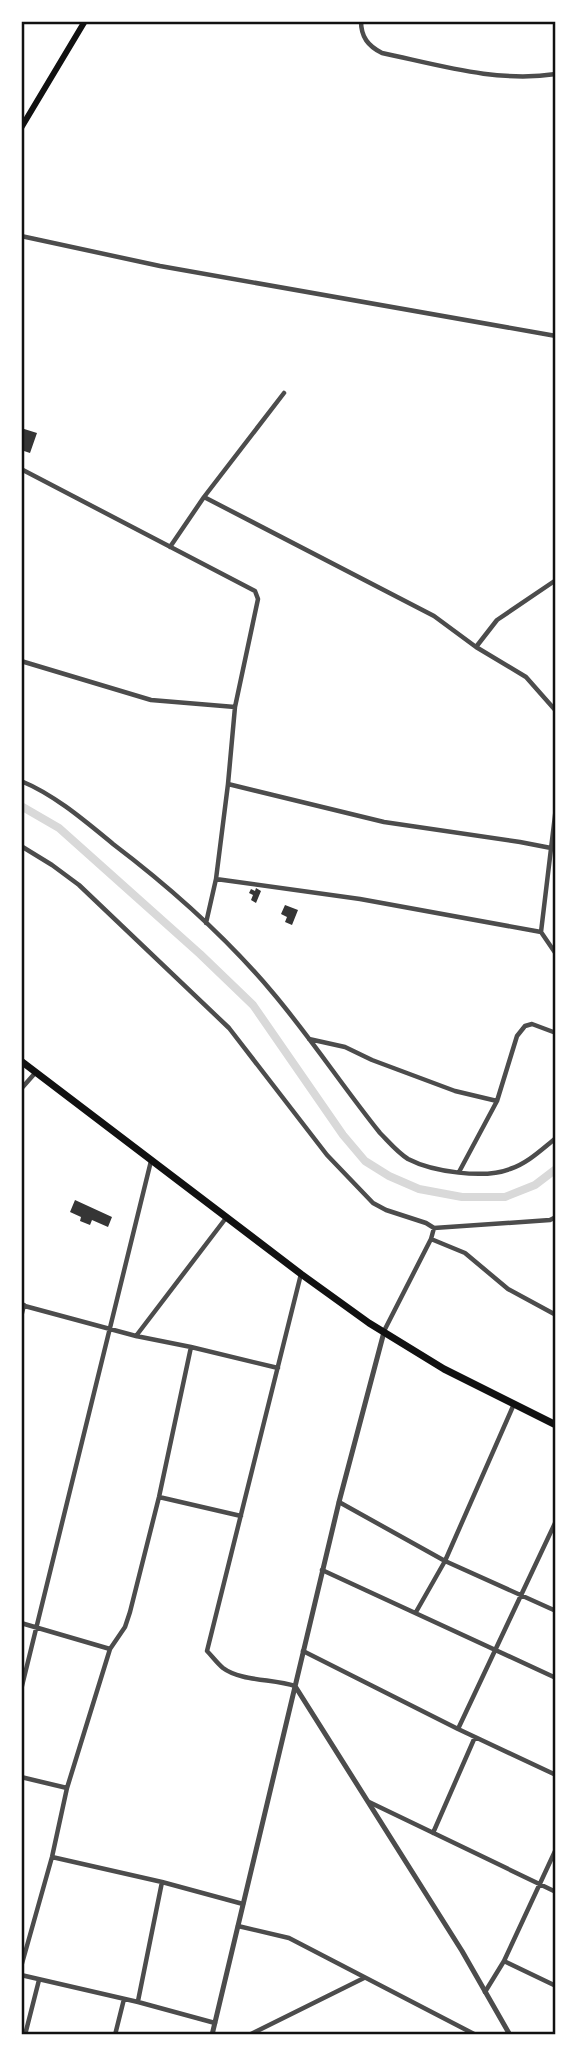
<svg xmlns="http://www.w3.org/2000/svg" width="577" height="2056" font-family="'Open Sans',sans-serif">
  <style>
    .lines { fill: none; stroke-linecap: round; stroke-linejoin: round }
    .canal { stroke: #d9d9d9; stroke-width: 8 }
    .building { fill: #353535 }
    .minor { stroke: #4c4c4c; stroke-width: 4.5 }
    .tertiary { stroke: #4c4c4c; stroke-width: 5 }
    .secondary { stroke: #111; stroke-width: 6 }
    .trunk { stroke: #111; stroke-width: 7 }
    .neatline { fill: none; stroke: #111; stroke-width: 2.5 }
  </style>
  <rect width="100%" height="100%" fill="#fff"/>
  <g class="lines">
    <path class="canal" d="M21,806L59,828L200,954L253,1005L343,1135L365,1161L389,1176L419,1189L462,1197H505L535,1185L556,1169"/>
  </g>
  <path class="building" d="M21,428L37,433L30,453L21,450Z
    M256,888L261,891L256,903L251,900L253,895L249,893L251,889L255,891Z
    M285,905L298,910L292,925L285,922L287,917L281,914Z
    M75,1200L112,1217L108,1227L92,1220L90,1225L80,1221L81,1217L70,1212Z"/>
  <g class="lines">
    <path class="minor" d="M361,21C361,37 368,46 382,53C439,65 497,83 556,74
      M21,236L160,266L556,336
      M21,469L255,591L258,599L235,707L228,784L384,822L520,842L551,848
      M204,497L434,616L476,647L526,677L556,711
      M170,547L204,497L284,393
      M476,647L497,620L556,580
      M21,661L151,700L235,707
      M21,781C55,795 85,821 113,844C171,888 226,937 273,993C311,1038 343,1087 380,1133C389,1142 397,1152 408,1159C433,1172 484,1179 510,1169C528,1163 542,1149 556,1138
      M556,807L541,932L556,954
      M21,846L52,865L79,885L229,1028L327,1155L373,1203L386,1210L426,1223L434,1228L550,1220L556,1217
      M216,879L360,899L541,932
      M206,923L216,879L228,784
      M309,1039L345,1047L372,1060L455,1091L497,1101
      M21,1089L36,1072
      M459,1172L497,1101L517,1036L525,1026L532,1024L556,1033
      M431,1239L465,1253L508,1289L556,1315
      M21,1305L136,1336L191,1347L159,1497L130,1612L125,1627L110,1649L67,1788L52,1857L21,1967
      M21,1317L24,1305
      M384,1331L431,1239L434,1228
      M136,1336L226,1218
      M191,1347L278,1368
      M159,1497L241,1516
      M339,1502L445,1561L556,1611
      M322,1570L556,1678
      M416,1612L445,1561L514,1404
      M21,1623L110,1649
      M303,1651L458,1729L556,1775
      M295,1686C274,1679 240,1681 223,1668C217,1663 212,1656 207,1651L301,1274
      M21,1690L151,1161
      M458,1729L556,1521
      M21,1777L67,1788
      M369,1802L556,1892
      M433,1833L475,1737
      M52,1857L162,1882L243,1904
      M238,1926L289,1938L476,2035
      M504,1961L556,1986
      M21,1975L138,2002L215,2023
      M485,1992L504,1961L556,1849
      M138,2001L162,1882
      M25,2035L39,1980
      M115,2035L124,1999
      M249,2035L364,1978"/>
    <path class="tertiary" d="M295,1686L462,1951L510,2035
      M212,2035L339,1502L384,1332"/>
    <path class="secondary" d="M21,128L85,21"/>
    <path class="trunk" d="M21,1061L301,1274L369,1323L444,1369L556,1425"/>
  </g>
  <rect width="577" height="2056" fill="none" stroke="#ffffff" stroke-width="46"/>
  <rect x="23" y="23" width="531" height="2010" class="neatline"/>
</svg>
